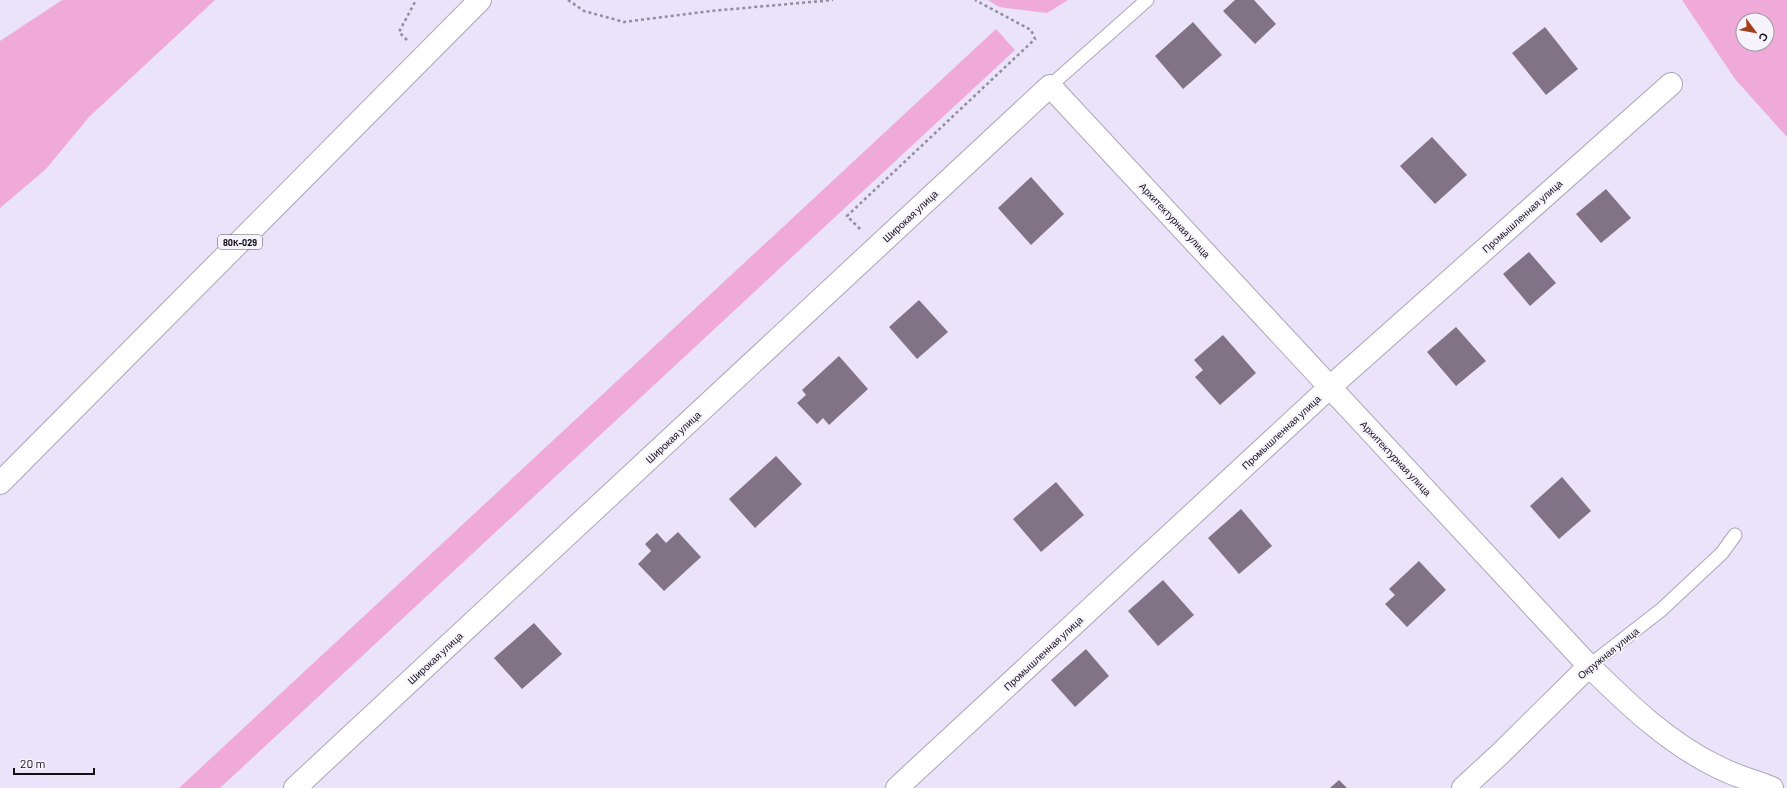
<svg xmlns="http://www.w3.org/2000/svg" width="1787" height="788" font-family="Barlow,sans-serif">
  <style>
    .green { fill: #efaada; fill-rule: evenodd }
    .building { fill: #817385 }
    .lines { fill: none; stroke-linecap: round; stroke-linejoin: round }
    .lane-casing { stroke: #aba5ba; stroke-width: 15 }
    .street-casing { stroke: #aba5ba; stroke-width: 24 }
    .primary-casing { stroke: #aba5ba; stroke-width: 24 }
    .path { stroke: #928d9d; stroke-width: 2.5; stroke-dasharray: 3 3; stroke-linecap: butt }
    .lane { stroke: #fff; stroke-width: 13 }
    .street { stroke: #fff; stroke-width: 22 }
    .primary { stroke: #fff; stroke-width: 22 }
    .labels { text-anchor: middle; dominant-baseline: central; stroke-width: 4; stroke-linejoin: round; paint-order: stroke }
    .shield { fill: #f6f3fc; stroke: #57555c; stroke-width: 1 }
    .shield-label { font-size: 9px; font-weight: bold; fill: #131118 }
    .street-label { font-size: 10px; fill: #131118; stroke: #f6f3fc }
  </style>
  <rect width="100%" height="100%" fill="#eae3fa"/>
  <path class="green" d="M62,0H215L89,117L46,169L0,208V41Z
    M988,0H1068L1047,13L999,7Z
    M1682,0H1787V137L1735,79ZM1743,20H1767V44H1743Z
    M996,29L1015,50L220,788H179Z"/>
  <path class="building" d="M1235,0H1254L1276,24L1255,44L1223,11Z
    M1193,22L1222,55L1183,89L1155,56Z
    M1545,27L1578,69L1546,95L1512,53Z
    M1432,137L1467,175L1435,204L1400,166Z
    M1031,177L1064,214L1031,245L998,208Z
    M1606,189L1631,218L1601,243L1576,214Z
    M1529,252L1556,283L1530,306L1503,274Z
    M919,300L948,332L917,359L889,327Z
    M1456,327L1486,361L1456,386L1427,352Z
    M1223,335L1256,373L1220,405L1195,377L1203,370L1194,360Z
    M839,356L868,389L829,425L823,418L817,424L797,403L806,395L802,390Z
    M776,456L802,484L755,528L729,499Z
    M1562,477L1591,511L1559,539L1530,506Z
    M1056,482L1084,515L1041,552L1013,519Z
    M1241,509L1272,546L1239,574L1208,538Z
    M678,532L701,557L664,591L638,564L651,551L645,544L657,533L666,543Z
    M1419,561L1446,590L1407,627L1385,604L1395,595L1389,589Z
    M1163,580L1194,615L1158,646L1128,611Z
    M534,623L562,654L522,689L494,658Z
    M1086,649L1109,676L1075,707L1051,680Z
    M1339,780L1347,788H1330Z"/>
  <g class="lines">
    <defs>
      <path id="lane" d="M1050,86L1147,0
        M1589,666L1661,610L1722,553L1735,535"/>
      <path id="street" d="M295,788L1050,86L1589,666C1629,705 1668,743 1718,767C1735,776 1754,781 1772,788
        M897,788L1330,387L1671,84
        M1463,788L1501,753L1589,666"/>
      <path id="primary" d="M0,483L480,0"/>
    </defs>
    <use href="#lane" class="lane-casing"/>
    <use href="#street" class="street-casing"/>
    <use href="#primary" class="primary-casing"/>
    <path class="path" d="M568,0L584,11L624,22L711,11L833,0
      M407,40L399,32L416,0
      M860,229L847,216L1035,39L1031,30L975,0"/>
    <use href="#lane" class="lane"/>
    <use href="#street" class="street"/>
    <use href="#primary" class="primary"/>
  </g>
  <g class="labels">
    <rect class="shield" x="218" y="235" width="44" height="14" rx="3"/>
    <g class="shield-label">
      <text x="240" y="242">80К-029</text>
    </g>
    <g class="street-label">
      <text transform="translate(910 216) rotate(-43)">Широкая улица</text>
      <text transform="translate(1522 216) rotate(-42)">Промышленная улица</text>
      <text transform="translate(1175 220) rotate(47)">Архитектурная улица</text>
      <text transform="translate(1281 432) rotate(-43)">Промышленная улица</text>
      <text transform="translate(673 437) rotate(-43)">Широкая улица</text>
      <text transform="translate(1396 458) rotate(47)">Архитектурная улица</text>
      <text transform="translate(1043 653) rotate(-43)">Промышленная улица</text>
      <text transform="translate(1608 653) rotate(-39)">Окружная улица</text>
      <text transform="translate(435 658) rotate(-43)">Широкая улица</text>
    </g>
  </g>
  <g transform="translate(1755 32) rotate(122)"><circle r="19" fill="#f6f3fc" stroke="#9b99a1"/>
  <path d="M0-3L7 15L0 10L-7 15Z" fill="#a53e1a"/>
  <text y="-6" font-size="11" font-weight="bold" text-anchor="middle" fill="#131118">С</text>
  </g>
  <path d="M14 768v6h80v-6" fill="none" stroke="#131118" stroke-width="2"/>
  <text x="20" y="768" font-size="12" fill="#131118" stroke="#f6f3fc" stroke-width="3" paint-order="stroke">20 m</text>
</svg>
